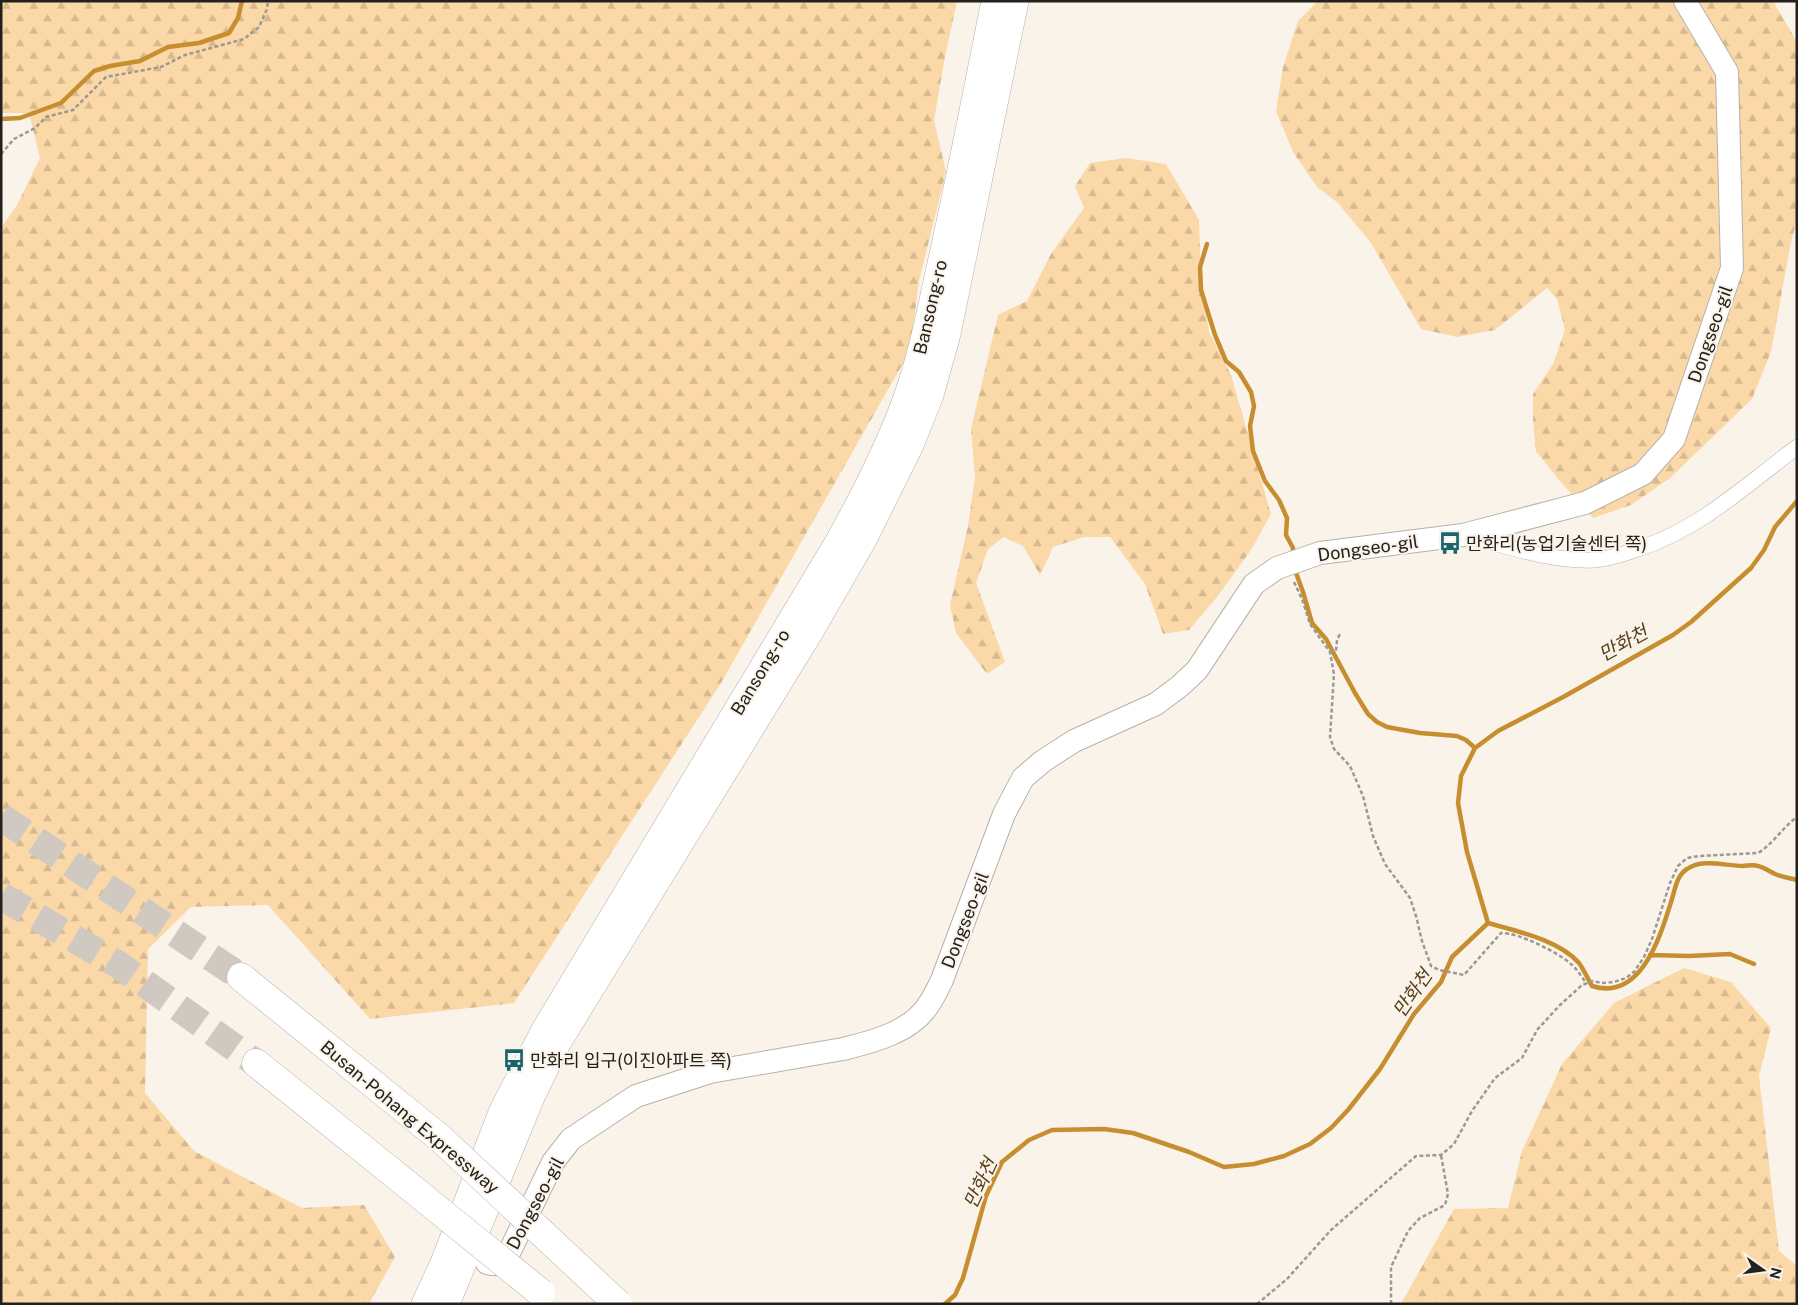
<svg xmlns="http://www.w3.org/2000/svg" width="1798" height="1305" font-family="'Public Sans','Noto Sans KR',sans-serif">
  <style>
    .forest { fill: url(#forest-firs) }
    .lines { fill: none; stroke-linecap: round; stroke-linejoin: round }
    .stream { stroke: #c68e2f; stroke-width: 4.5 }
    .highway-tunnel { stroke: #cfc9c1; stroke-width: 28; stroke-dasharray: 28 14; stroke-linecap: butt }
    .street-casing { stroke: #b7b1a8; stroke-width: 16 }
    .secondary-casing { stroke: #b7b1a8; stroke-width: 24 }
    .primary-casing { stroke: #b7b1a8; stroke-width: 26 }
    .highway-casing { stroke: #b7b1a8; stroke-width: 29 }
    .path { stroke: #9d9892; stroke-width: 2.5; stroke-dasharray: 4 2.5; stroke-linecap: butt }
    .street { stroke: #fff; stroke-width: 15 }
    .secondary { stroke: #fff; stroke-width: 22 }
    .primary { stroke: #fff; stroke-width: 25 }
    .highway { stroke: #fff; stroke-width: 28 }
    .highway-bridge-casing { stroke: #b7b1a8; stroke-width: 29; stroke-linecap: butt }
    .highway-bridge { stroke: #fff; stroke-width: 28 }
    .labels { text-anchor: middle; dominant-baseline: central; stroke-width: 4; stroke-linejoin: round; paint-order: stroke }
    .street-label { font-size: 18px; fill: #23211e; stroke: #faf3ea }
    .poi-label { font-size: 18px; fill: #23211e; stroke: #faf3ea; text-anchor: start }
    .water-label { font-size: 19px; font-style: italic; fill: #573f19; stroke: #faf3ea }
  </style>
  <defs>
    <pattern id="forest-firs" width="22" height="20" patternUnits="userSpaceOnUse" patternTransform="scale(1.25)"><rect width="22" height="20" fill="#fbd8a8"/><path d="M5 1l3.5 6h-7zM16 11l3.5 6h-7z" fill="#d7b990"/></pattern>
  </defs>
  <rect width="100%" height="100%" fill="#faf3ea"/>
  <path class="forest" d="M1,1H957L945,57L934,120L946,172L919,281L910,351L721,683L514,1003L370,1019L268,905L191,907L148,949L145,1093L194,1151L302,1208L364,1205L395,1257L369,1304H1V228L17,205L40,158L29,113H1Z
    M1318,1H1773L1797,42V219L1790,247L1771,352L1752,399L1670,478L1631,505L1593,518L1559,480L1536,451L1533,422V394L1553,364L1565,330L1557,299L1547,288L1495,330L1457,337L1421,329L1371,243L1338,203L1317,187L1293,152L1276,111L1283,67L1298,21Z
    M1126,158L1166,164L1199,220L1201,276L1209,332L1231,375L1271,514L1251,550L1217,597L1189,630L1163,634L1145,584L1110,537H1084L1053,547L1040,575L1023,546L1004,537L988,549L976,583L1005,662L987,674L956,633L950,605L968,526L975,477L971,429L998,315L1027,301L1051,254L1084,208L1075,186L1090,163Z
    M1684,968L1731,982L1771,1028L1759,1076L1779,1251L1797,1266V1304H1401L1454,1209L1508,1208L1522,1151L1562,1064L1614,1003Z"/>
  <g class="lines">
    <path class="stream" d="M1,119L20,118L61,103L94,71L110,66L140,61L168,47L199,43L229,33L238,18L242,1
      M1207,244L1200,267L1201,290L1215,335L1226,361L1239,372L1251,392L1254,406L1250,426L1253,451L1265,481L1279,500L1287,518L1286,535L1293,548V555
      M1295,570L1303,592L1312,623L1326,639L1355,693L1368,714L1377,722L1387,727L1420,733L1457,736L1466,740L1475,748
      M1488,923C1516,931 1559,940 1579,963C1584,970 1588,979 1592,986C1642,1002 1661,934 1672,899C1675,889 1677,875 1687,869C1703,858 1725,866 1743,866C1747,866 1753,864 1758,866C1763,867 1769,871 1775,874C1782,877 1789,878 1797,880
      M1650,955L1689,956L1730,954L1754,964
      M945,1304L955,1295L963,1278L986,1196L1002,1162L1029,1140L1052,1130L1104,1129L1133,1133L1189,1152L1224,1167L1254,1164L1284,1156L1310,1144L1331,1128L1348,1110L1380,1069L1414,1014L1441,982L1452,957L1488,923L1467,852L1458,803L1461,776L1475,748L1498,731L1565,696L1673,635L1691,622L1751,568L1764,550L1775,527L1797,501"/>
    <path class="highway-tunnel" d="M1,817L241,977
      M1,896L119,965L256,1063"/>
    <defs>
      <path id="street" d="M1467,536C1508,546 1551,562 1594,560C1609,559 1624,554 1638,549C1700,529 1746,485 1797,447"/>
      <path id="secondary" d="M487,1263C497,1266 500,1264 507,1257L553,1162L571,1139L636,1096L710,1072L843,1049C872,1042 912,1032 929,1004C934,997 938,988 942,980L1004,814L1023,778L1043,761L1074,741L1156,704L1180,686L1197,670L1254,584L1277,568L1320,553L1463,535L1585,503L1643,474L1674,439L1732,268L1727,72L1685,1"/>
      <path id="primary" d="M424,1304L443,1263L502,1110L545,1028L837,543C862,498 886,452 904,403C920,360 929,314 939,268C959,180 976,90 994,1
        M447,1304L532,1097L557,1045L810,633L865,538L911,445L931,395L948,334L1016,1"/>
      <path id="highway" d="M241,977L440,1138
        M256,1063L388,1169"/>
    </defs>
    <use href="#street" class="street-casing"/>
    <use href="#secondary" class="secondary-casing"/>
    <use href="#primary" class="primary-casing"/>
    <use href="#highway" class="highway-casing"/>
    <path class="path" d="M1,154L14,139L35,128L46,117L73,110L106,77L161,67L185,55L244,39L259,27L267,9L268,1
      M1294,582L1302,599L1310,624L1330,652L1334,674L1330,737L1334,749L1350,766L1363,796L1373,836L1385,864L1410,898L1416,916L1422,941L1431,966L1439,970L1464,975L1501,933C1517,932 1560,953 1572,965C1578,970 1582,978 1587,984
      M1330,652L1336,651L1337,640L1341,632
      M1257,1304L1287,1279L1331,1230L1416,1156L1441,1155L1454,1144L1472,1111L1495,1078L1522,1058L1537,1030L1559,1006L1582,985L1593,981L1602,983L1614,982L1626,978L1634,972L1644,957L1652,939L1670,883L1678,866L1687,858L1699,856L1758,853C1773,844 1782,828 1797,817
      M1391,1304V1267L1408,1231L1420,1218L1445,1205L1448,1194L1441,1155"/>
    <use href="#street" class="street"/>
    <use href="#secondary" class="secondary"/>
    <use href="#primary" class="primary"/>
    <use href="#highway" class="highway"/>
    <defs>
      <path id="highway-bridge" d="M440,1138L618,1304
        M388,1169L541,1293"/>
    </defs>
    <use href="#highway-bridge" class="highway-bridge-casing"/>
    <use href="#highway-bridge" class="highway-bridge"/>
  </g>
  <defs>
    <symbol id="bus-bare" viewBox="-9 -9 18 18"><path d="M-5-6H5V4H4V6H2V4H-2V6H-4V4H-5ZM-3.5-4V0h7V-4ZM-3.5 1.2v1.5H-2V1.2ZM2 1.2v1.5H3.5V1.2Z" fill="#18656e" stroke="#faf3ea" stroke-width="2.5" paint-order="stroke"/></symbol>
  </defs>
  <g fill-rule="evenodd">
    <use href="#bus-bare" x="1434" y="527" width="32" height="32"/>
    <use href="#bus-bare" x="498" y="1044" width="32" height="32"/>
  </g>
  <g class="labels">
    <g class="street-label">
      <text transform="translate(930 307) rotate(-77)">Bansong-ro</text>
      <text transform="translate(1710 334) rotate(-71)">Dongseo-gil</text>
      <text transform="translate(1368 548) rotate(-8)">Dongseo-gil</text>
      <text transform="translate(760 672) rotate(-59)">Bansong-ro</text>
      <text transform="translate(965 920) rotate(-69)">Dongseo-gil</text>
      <text transform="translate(410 1117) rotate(40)">Busan-Pohang Expressway</text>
      <text transform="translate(535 1203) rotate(-62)">Dongseo-gil</text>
    </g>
    <g class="poi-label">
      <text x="1466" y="543">만화리(농업기술센터 쪽)</text>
      <text x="530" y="1060">만화리 입구(이진아파트 쪽)</text>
    </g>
    <g class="water-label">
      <text transform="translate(1623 643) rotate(-29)">만화천</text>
      <text transform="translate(1412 993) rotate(-55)">만화천</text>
      <text transform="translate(980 1183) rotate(-65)">만화천</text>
    </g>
  </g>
  <rect width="1798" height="1305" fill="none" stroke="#23211e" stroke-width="5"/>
  <g transform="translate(1763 1270) rotate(104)" stroke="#faf3ea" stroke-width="4" paint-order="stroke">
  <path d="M0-4L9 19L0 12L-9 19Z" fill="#23211e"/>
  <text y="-8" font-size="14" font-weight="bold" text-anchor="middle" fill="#23211e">N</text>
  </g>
</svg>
